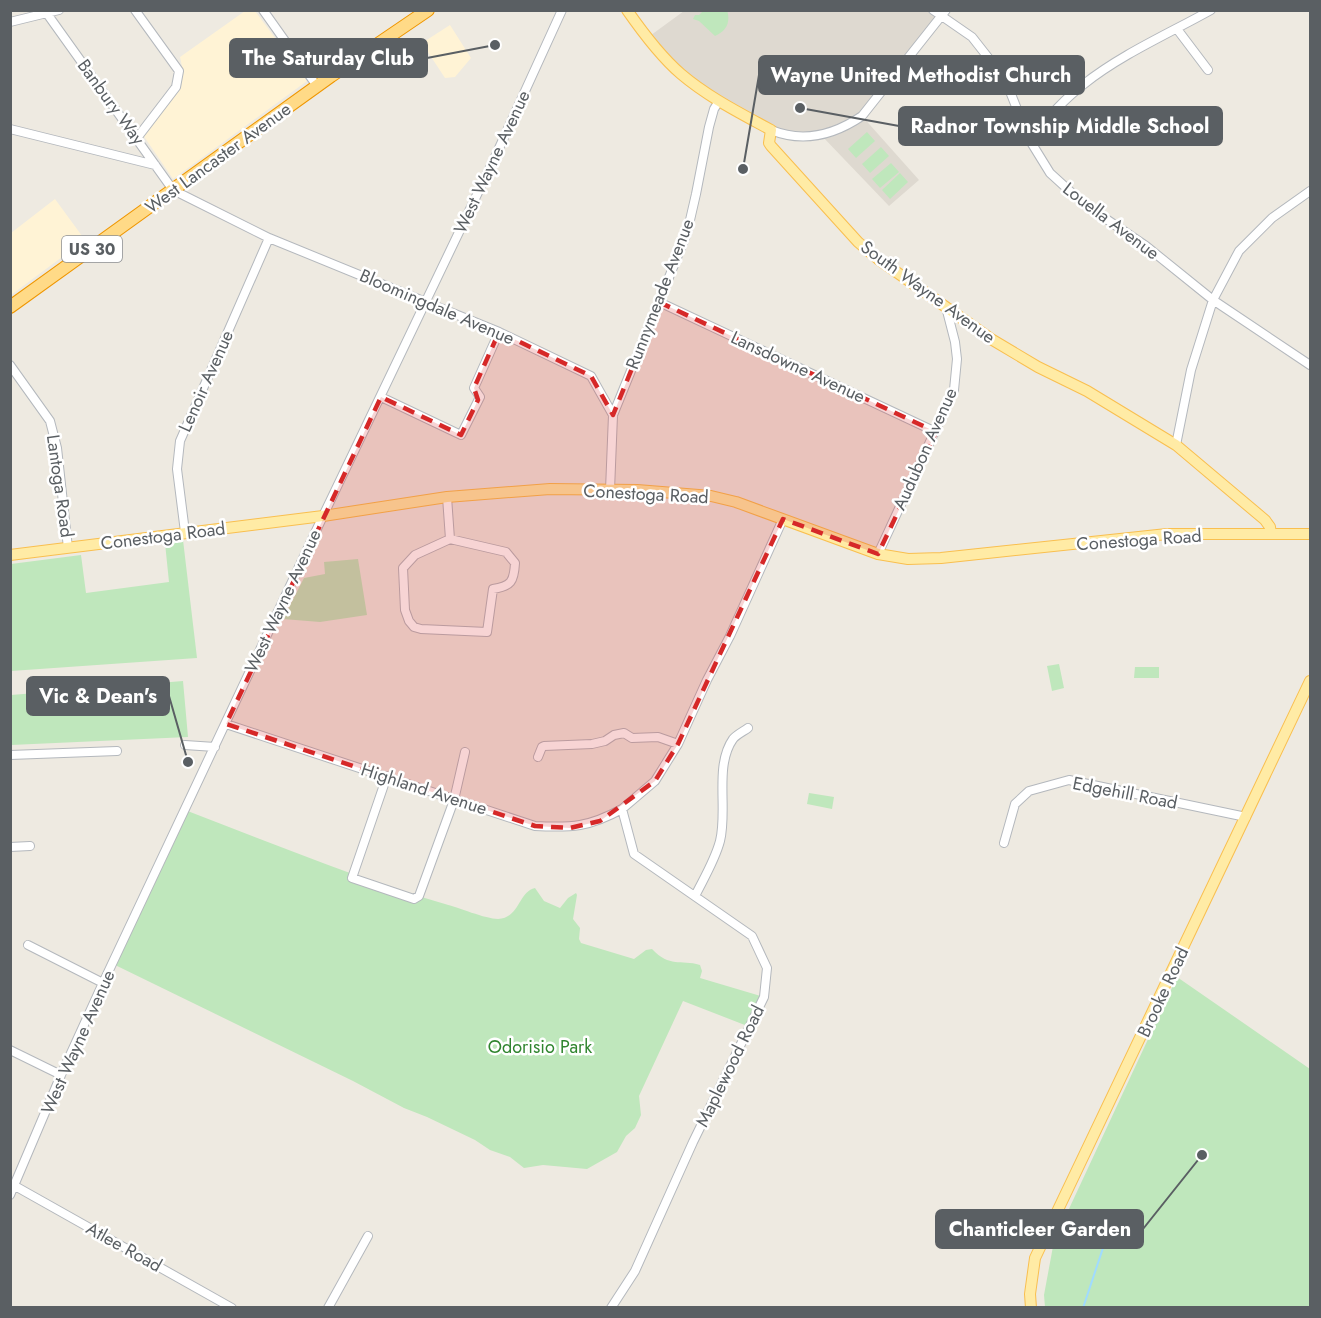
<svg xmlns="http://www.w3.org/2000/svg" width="1321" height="1318" font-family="Jost,sans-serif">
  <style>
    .commercial { fill: #fff3d5 }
    .education { fill: #ded9d0 }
    .green { fill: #bfe7bc }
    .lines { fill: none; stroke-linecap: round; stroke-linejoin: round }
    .stream { stroke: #a0dbff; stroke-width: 2 }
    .minor-casing { stroke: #b4b8bd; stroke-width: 10 }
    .major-casing { stroke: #f9bf4f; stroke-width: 12 }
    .highway-casing { stroke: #ef9600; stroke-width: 14 }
    .minor { stroke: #fff; stroke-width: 8 }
    .major { stroke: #ffeba5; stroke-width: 10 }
    .highway { stroke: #ffda87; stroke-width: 12 }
    .marked { fill: #d62828; fill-opacity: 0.2; stroke: #d62828; stroke-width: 4.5; stroke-dasharray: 12 8; stroke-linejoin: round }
    .labels { text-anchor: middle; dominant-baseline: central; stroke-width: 5; stroke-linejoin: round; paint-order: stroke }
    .shield { fill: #fff; stroke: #8c8f92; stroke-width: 1.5 }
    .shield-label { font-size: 16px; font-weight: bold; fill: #5a5f63 }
    .street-label { font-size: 18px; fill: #5a5f63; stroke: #fff }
    .park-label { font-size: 18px; fill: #30852f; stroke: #fff }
    .leader { fill: none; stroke: #5a5f63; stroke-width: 2 }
    .callout-dot { fill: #5a5f63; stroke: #fff; stroke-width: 2 }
    .callout { fill: #5a5f63; stroke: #5a5f63; stroke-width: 2 }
    .callout-label { font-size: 20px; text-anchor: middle; font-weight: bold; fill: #fff }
  </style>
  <rect width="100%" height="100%" fill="#eeeae1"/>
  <path class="commercial" d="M245,11H255L307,81L173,179L143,135L181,88L183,71L180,57Z
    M450,25L471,58L455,77L445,78L422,43Z
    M55,199L85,240L11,295V233Z"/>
  <path class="education" d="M684,11H933L940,15L862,116L919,180L889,206L821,135L791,136L726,106L647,38Z"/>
  <path class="green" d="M727,10C731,23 726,31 715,36L699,21L693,19L695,15H699L703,11Z
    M867,132L875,141L856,158L848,149Z
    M881,147L889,156L870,173L862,164Z
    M891,163L899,172L880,188L872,179Z
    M900,173L908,182L890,199L882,190Z
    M183,540L197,658L11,671V564L81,555L86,593L169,582L165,543Z
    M358,559L367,615L320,622L283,619L304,578L325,574L324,562Z
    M1059,664L1064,688L1052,691L1047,666Z
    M1135,667H1159V678H1134Z
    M183,681L188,737L11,745V695Z
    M809,793L834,797L832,809L807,804Z
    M185,810C271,843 356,878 445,904C457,907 486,919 498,919C520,918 518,892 535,888L544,901L560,908L568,898L576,893L577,895L573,919L580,928L579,939L581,943L634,959L646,950L652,949C670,968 680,959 700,965L702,971L700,978L764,997L750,1027L683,1001L639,1096L641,1115L635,1128L626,1136L617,1152L587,1169L543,1165L524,1168L510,1157L490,1150L475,1140L427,1117L404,1108L353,1081L113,964Z
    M1177,977L1310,1069V1307H1045L1044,1295L1054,1241Z"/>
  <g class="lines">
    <path class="stream" d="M1083,1308L1104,1245"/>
    <defs>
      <path id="minor" d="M135,10L179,71L176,87L137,138
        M263,10L317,86
        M933,10L972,37L1005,79L1029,139L1050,173L1084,204L1146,246L1213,300L1310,365
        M48,15L173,190L269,238L499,332L591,376L613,415L610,490
        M10,22L59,10
        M1177,29L1208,70
        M10,129L155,165
        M771,130C803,143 834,135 862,116L946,10
        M1029,139C1046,120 1063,100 1084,84C1122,54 1168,34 1211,10
        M659,302L936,432
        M10,365L50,421L57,448L68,548
        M381,397L461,435L480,397L474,388L499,332
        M613,415L687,233L696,194L709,127L714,109L719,101
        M1176,445L1191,370L1213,300L1239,251L1272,218L1310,191
        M447,497L450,539L415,555L403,568L405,610L409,621L414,627L421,629L487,632L493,589C511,586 514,582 515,563L506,552L450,539
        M185,532L177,469L180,441L269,238
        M878,554L954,390L957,359L955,342L946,307
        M226,724L535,826C572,828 589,827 622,809
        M185,745L215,747
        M10,755L117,751
        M538,757L542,747L544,746L592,744L605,741L614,735L624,733L632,738L658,737L678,744
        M387,776L352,878L414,899L419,896L454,800L465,752
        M1004,843L1015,804L1029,791L1069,780L1246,817
        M10,847L30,846
        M695,896C704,878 715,860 720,841C728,810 714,766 733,739C736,735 744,731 748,728
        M28,945L103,983
        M10,1050L61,1075
        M15,1186L232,1308
        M10,1195L61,1075L103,983L323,516L495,157L562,10
        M328,1308L368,1236
        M611,1308L635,1271L693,1142L764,997L767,968L752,936L634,854L622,809L655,781L678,744L707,680L730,636L783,519"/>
      <path id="major" d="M627,10C643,33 660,56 681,74C708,97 740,113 771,130L769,143L771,146L858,242L878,259L991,339L1038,367L1087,391L1176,445L1265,520L1270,527L1271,534
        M10,555L323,516L447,497L550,489L637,490L711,496L736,502L878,554L908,559L941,558L1167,534H1310
        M1031,1308L1030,1294L1035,1258L1310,681"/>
      <path id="highway" d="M10,307L331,76L428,10"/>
    </defs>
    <use href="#minor" class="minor-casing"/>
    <use href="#major" class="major-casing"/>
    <use href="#highway" class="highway-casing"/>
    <use href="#minor" class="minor"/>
    <use href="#major" class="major"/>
    <use href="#highway" class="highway"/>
  </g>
  <path class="marked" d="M659,302L936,432L878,554L783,519L678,744L655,781L600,821L570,828L535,826L226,724L381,397L461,435L478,400L474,388L499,332L591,376L613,415Z"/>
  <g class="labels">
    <rect class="shield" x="62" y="236" width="60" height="26" rx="4.5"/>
    <g class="shield-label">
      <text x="92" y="249">US 30</text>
    </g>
    <g class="street-label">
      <text transform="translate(111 102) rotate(54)">Banbury Way</text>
      <text transform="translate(218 158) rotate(-36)">West Lancaster Avenue</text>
      <text transform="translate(492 162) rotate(-65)">West Wayne Avenue</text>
      <text transform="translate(1111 221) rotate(37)">Louella Avenue</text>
      <text transform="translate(928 292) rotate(36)">South Wayne Avenue</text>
      <text transform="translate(660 294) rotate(-69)">Runnymeade Avenue</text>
      <text transform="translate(437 307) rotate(23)">Bloomingdale Avenue</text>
      <text transform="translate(798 367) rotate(25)">Lansdowne Avenue</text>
      <text transform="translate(206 381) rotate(-66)">Lenoir Avenue</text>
      <text transform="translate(925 449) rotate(-66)">Audubon Avenue</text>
      <text transform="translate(60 486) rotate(82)">Lantoga Road</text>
      <text transform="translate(646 494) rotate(3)">Conestoga Road</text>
      <text transform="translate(163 536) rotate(-7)">Conestoga Road</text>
      <text transform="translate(1139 540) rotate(-4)">Conestoga Road</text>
      <text transform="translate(283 601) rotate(-65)">West Wayne Avenue</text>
      <text transform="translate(424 789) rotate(18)">Highland Avenue</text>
      <text transform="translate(1125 793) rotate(11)">Edgehill Road</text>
      <text transform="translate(1163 992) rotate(-65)">Brooke Road</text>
      <text transform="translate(78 1042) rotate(-66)">West Wayne Avenue</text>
      <text transform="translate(730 1066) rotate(-64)">Maplewood Road</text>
      <text transform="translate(124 1247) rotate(29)">Atlee Road</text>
    </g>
    <g class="park-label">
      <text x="540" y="1047">Odorisio Park</text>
    </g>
  </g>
  <path class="leader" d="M495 45L427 58M743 169L759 75M800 108L899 126M188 762L169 696M1202 1155L1143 1229"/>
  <g class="callout-dot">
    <circle cx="495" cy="45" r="6"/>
    <circle cx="743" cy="169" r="6"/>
    <circle cx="800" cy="108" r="6"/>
    <circle cx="188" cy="762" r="6"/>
    <circle cx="1202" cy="1155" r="6"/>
  </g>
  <g class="callout">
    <rect x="230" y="39" width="197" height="38" rx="6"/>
    <rect x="759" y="56" width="325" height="38" rx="6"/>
    <rect x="899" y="107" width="323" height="38" rx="6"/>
    <rect x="27" y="677" width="142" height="38" rx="6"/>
    <rect x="936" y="1210" width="207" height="38" rx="6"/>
  </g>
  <g class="callout-label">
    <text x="328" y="65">The Saturday Club</text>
    <text x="921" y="82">Wayne United Methodist Church</text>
    <text x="1060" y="133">Radnor Township Middle School</text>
    <text x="98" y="703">Vic &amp; Dean's</text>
    <text x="1040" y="1236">Chanticleer Garden</text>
  </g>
  <rect width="1321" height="1318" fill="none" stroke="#5a5f63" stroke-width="24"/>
</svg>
